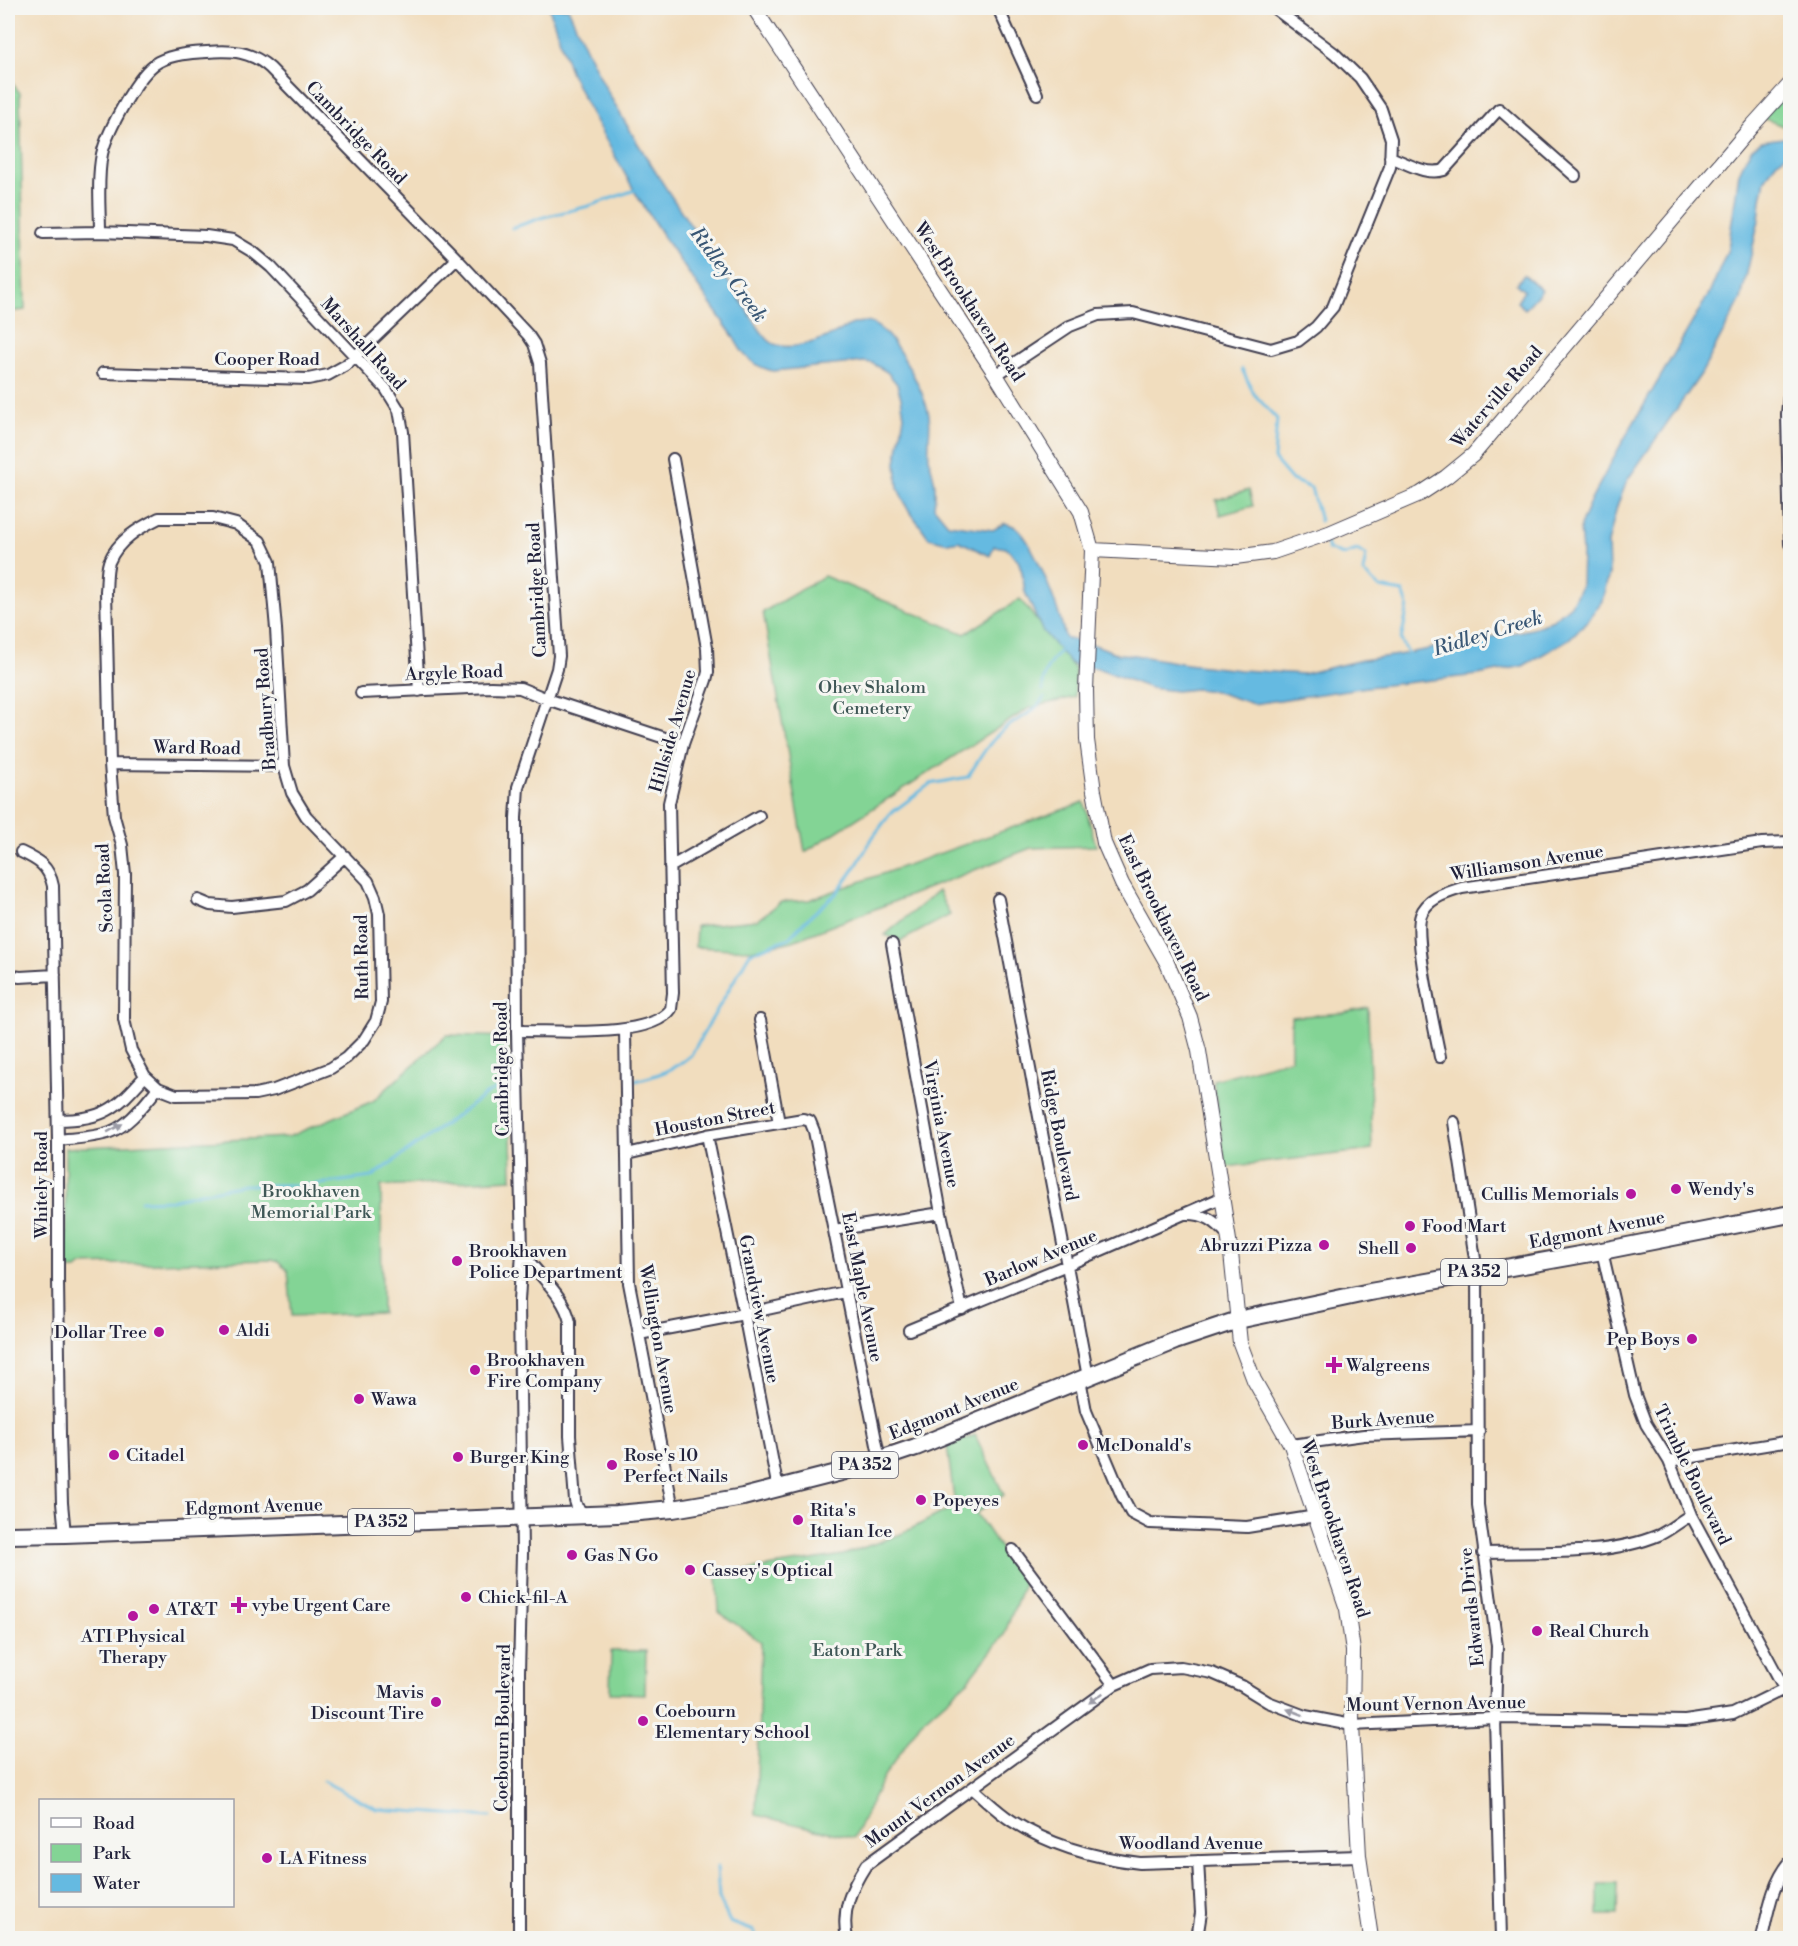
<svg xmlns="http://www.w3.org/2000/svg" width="1798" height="1946" font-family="'Libre Bodoni',serif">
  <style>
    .green { fill: #83d495; stroke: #527b68; stroke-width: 1.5 }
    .water { fill: #65bae1; stroke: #446e8e; stroke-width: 1.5 }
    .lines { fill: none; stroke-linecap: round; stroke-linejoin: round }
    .stream { stroke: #65bae1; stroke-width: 3 }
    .minor-casing { stroke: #413e4f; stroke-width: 14 }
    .tertiary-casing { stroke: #413e4f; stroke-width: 16 }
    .primary-casing { stroke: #413e4f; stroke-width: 20 }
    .minor { stroke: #fff; stroke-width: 10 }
    .tertiary { stroke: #fff; stroke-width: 14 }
    .primary { stroke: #fff; stroke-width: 16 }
    .oneway { fill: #9c9ca7 }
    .poi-dot { fill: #b5179e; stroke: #f6f6f2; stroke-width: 2 }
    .labels { text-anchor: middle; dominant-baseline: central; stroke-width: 6; stroke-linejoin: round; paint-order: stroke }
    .shield { fill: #f6f6f2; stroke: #626272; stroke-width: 1.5 }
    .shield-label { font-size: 16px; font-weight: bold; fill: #22223b }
    .street-label { font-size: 18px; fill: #22223b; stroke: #f6f6f2 }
    .park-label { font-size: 18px; fill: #3f5756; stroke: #f6f6f2 }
    .poi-label { font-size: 18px; fill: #22223b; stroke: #f6f6f2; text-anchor: start }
    .water-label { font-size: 20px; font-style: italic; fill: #395775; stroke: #f6f6f2 }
  </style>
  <rect width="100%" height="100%" fill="#f6f6f2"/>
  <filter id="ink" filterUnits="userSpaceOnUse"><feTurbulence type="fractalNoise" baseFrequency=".0167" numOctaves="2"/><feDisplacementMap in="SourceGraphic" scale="12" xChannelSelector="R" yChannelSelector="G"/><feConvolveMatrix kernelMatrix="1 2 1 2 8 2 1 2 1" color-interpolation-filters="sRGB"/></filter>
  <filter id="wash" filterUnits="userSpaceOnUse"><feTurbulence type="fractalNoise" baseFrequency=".008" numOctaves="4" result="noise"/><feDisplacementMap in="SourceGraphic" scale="24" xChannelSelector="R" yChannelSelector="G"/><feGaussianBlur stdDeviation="1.35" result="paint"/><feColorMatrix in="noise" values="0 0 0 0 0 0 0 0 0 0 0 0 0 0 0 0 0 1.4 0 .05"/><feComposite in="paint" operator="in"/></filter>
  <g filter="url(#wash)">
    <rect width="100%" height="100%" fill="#f1ddbe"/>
    <path class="green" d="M8,78L20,93L25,310L8,312Z
      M1790,84V129L1760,117Z
      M1249,490L1253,506L1220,515L1216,500Z
      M824,576L965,634L1020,599L1075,669V697L1029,708L805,852L763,612Z
      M1084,802L1096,846L1031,848L793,941L752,950L695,947L696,926L757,920L781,902L809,900Z
      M938,891L950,915L901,941L885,935Z
      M1368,1008L1372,1150L1226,1167L1213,1080L1291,1059V1017L1343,1013Z
      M446,1035L509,1037L512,1179L381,1186L382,1313L292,1316L288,1271L278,1262L271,1260L82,1265L77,1269H66L65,1148L288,1137L373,1101Z
      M975,1435L1004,1495L976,1513L1024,1583L1004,1635L969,1680L920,1723L882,1780L854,1838L756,1815L761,1642L719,1612L717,1575L843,1555L901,1534L955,1506L947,1446Z
      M611,1651H646L645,1694L610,1693Z
      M1598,1884H1618L1617,1915H1598Z"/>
    <path class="water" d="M549,8H568C582,39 596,72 614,103C658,181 711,254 760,330C765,336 769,343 777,345C791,350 816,342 830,336C841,331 851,322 864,322C890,321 920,386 927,407C933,425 927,440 929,458C930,465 933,472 934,480C936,489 935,499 934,507L948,524L993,530L1005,523C1009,524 1014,526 1018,529C1035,545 1061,614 1065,638L1098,646L1118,654L1134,655L1187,664L1240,670L1303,674L1362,660L1398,655L1532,629L1553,620L1571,605L1581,586L1582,553L1580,526L1590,502L1620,446L1710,292L1728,249L1739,173L1746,158L1752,148L1762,141L1790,137V152L1776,162L1765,180L1761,199L1759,220L1741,299L1701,374L1628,479L1617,506L1608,543L1609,574L1602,601L1588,621L1569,639L1523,666L1478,675L1367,687L1253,704L1214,691L1195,689L1176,691L1150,688L1097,668L1077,666L1070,663L1042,630L1025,592L1022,572L1018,560L1006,548L994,546L990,556L959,541L948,543L929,538L906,506L898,488L896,463L904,416L901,398L897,384L887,372L872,363L864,362L773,371C752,366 742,355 733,336L669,245L639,199L587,106L570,71Z
      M1524,275L1542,290L1525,309L1517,302L1524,291L1516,284Z"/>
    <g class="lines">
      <path class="stream" d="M512,228L544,217L589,206L638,189
        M1242,369L1254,394L1277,419L1274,459L1292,480L1311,488L1320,521
        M1325,540L1328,549L1343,555L1357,550L1366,555L1363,572L1380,588L1403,592L1408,606L1401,640L1409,655
        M1043,690C1042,673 1050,662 1061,650
        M635,1081C659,1075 672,1071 691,1055L750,953L789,938L806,920L837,893L855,868L873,837L890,814L930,784L968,777C978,761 988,743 1003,730C1017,719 1033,714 1044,698
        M141,1201L171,1200L200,1193L244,1185H312L372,1177L488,1093L506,1085
        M323,1781L377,1809L490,1817
        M717,1867L719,1898L730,1922L754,1931L757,1938"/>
    </g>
  </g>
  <g filter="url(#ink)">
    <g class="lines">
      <defs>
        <path id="minor" d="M998,8L1037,94
          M1390,157C1407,163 1426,176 1444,170L1499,109L1575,176
          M100,232C100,207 97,179 102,154C107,132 138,73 158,62C173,54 190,53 207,52C232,50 251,51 270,68L457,259L528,335L534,344L540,363L559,656L557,669L518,787L516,818L517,1031L522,1252L519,1301L522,1554L519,1672V1938
          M43,233L100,232L206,236L233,240L253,252L271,267L386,389L399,410L403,432L419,691
          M103,373L308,379L328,375L346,365L457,259
          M996,375L1070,326L1098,315L1133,313L1271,349L1298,341L1316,327L1333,307L1390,167L1391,139L1381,109L1360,78L1334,53L1274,8
          M159,518H213L236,524L260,541L270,562L276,629L284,766L292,793L306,816L368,881L375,897L379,914L381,1002L376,1021L364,1040L346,1058L331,1068L274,1090L255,1094L176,1095L158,1088L145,1076L131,1050L124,1019L125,874L122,845L114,816L110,764L106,591C107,582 106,571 109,562C118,540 139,528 159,518Z
          M1790,544L1787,414L1790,385
          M361,693L491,687L520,688L547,699L683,744
          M110,764L284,766
          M21,852C38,860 49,866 53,886L58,1140V1280L60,1434L62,1503L65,1534
          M670,867L759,816
          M998,899L1088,1377
          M198,900L210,905L232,907L286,901L307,890L345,856
          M892,944L941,1213L962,1309
          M8,975L20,977L55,975
          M760,1020L779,1123
          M625,1030L629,1283L673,1509
          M517,1031C553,1030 649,1040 671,1009L673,993L669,803L683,744L706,680L708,672L707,648L673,459
          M1440,1057C1435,1030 1413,936 1421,915C1427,898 1447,893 1462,888L1762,843L1790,842
          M58,1120C103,1120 116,1109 145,1076
          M1454,1122L1477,1272L1478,1505L1497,1646L1495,1718L1501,1938
          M707,1135L744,1314L778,1489
          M58,1140C75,1138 94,1138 110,1132C130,1125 145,1103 158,1088
          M627,1154L707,1135L803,1119L810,1121L814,1131L880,1460
          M1185,1214C1205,1213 1215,1221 1228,1235
          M834,1230L941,1213
          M1602,1251L1635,1395L1646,1424L1669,1461L1691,1515L1790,1699
          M522,1252C538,1276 564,1294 570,1322V1436L575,1501L577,1507L585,1515
          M909,1330L1067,1265L1223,1197
          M639,1334L744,1314L845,1292
          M1080,1379L1086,1411L1122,1496L1131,1513L1150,1523L1247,1527L1316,1516
          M1291,1445L1364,1435L1479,1431
          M1669,1461L1790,1441
          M1013,1550L1114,1685
          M1483,1553C1539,1551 1607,1557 1659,1535C1670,1530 1680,1521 1691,1515
          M972,1788C985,1799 998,1812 1012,1821C1051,1846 1095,1858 1140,1863L1359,1856
          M847,1938C841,1911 851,1888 866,1865L1114,1685L1150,1669L1181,1667L1212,1673L1242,1686L1268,1702L1305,1716L1352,1725L1495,1718L1685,1721L1733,1714L1790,1686
          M1197,1938L1201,1913L1198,1861
          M1762,1938C1768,1912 1772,1883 1790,1862"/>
        <path id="tertiary" d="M754,8L996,375L1081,512L1092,550L1086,690L1087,740L1094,791L1104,843L1122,884L1167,963L1190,1017L1199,1051L1231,1253L1240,1343L1254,1380L1291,1445L1347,1609L1353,1651L1352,1725L1359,1856L1371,1938
          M1092,550L1235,557L1273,552L1329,533L1420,494L1446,477L1473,455L1752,126L1790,84"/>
        <path id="primary" d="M8,1535L65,1534L617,1514L673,1509L743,1497L845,1471L916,1447L1175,1341L1238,1320L1370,1292L1602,1251L1790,1214"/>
      </defs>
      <use href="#minor" class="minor-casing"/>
      <use href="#tertiary" class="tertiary-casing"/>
      <use href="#primary" class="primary-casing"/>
      <use href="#minor" class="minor"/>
      <use href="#tertiary" class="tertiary"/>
      <use href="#primary" class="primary"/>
    </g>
    <defs><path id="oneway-solid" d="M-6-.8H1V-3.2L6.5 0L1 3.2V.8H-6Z" transform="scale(1.5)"/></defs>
    <g class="oneway">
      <use href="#oneway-solid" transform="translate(115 1128) rotate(-29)"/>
      <use href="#oneway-solid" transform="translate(1096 1698) rotate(144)"/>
      <use href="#oneway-solid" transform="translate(1295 1712) rotate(-160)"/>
    </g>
  </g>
  <g class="poi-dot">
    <circle cx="1676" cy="1189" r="6"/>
    <circle cx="1631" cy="1194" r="6"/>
    <circle cx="1410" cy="1226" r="6"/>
    <circle cx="1324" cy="1245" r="6"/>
    <circle cx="1411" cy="1248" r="6"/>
    <circle cx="457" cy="1261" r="6"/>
    <circle cx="224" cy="1330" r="6"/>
    <circle cx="159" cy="1332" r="6"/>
    <circle cx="1692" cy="1339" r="6"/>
    <path d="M1331 1356h6v6h6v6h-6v6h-6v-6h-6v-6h6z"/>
    <circle cx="475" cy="1370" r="6"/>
    <circle cx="359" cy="1399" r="6"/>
    <circle cx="1083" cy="1445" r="6"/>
    <circle cx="114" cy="1455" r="6"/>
    <circle cx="458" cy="1457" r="6"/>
    <circle cx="612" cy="1465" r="6"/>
    <circle cx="921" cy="1500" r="6"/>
    <circle cx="798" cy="1520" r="6"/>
    <circle cx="572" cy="1555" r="6"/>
    <circle cx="690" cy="1570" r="6"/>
    <circle cx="466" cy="1597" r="6"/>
    <path d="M236 1596h6v6h6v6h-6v6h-6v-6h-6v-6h6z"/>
    <circle cx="154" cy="1609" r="6"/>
    <circle cx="133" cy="1616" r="6"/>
    <circle cx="1537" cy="1631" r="6"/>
    <circle cx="436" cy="1702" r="6"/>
    <circle cx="643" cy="1721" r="6"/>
    <circle cx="267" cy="1858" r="6"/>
  </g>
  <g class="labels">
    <g class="shield">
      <rect x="1441" y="1259" width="66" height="26" rx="4.5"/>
      <rect x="832" y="1452" width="66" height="26" rx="4.5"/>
      <rect x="348" y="1509" width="66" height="26" rx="4.5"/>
    </g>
    <g class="shield-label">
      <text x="1474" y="1272">PA 352</text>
      <text x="865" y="1465">PA 352</text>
      <text x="381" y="1522">PA 352</text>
    </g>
    <g class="street-label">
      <text transform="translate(356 133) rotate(46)">Cambridge Road</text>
      <text transform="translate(969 302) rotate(57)">West Brookhaven Road</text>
      <text transform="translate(363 344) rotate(48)">Marshall Road</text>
      <text x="267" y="359">Cooper Road</text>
      <text transform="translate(1497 397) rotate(-49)">Waterville Road</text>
      <text transform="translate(537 590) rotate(-93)">Cambridge Road</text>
      <text transform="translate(454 673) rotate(-2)">Argyle Road</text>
      <text transform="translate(266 709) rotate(-94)">Bradbury Road</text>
      <text transform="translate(673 731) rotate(-74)">Hillside Avenue</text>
      <text transform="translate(197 748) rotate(1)">Ward Road</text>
      <text transform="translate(1527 863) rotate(-9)">Williamson Avenue</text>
      <text transform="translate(105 888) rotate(-93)">Scola Road</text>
      <text transform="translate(1163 918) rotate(64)">East Brookhaven Road</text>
      <text transform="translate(362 957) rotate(-91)">Ruth Road</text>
      <text transform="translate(502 1069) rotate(-91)">Cambridge Road</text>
      <text transform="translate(715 1119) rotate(-11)">Houston Street</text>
      <text transform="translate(941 1124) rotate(79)">Virginia Avenue</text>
      <text transform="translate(1059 1135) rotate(79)">Ridge Boulevard</text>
      <text transform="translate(41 1185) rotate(-90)">Whitely Road</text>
      <text transform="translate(1597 1230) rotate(-11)">Edgmont Avenue</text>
      <text transform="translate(1041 1258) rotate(-23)">Barlow Avenue</text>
      <text transform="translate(862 1287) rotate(79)">East Maple Avenue</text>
      <text transform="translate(759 1309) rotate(79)">Grandview Avenue</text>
      <text transform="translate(658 1339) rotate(80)">Wellington Avenue</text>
      <text transform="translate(954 1409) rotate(-22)">Edgmont Avenue</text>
      <text transform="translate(1383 1420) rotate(-4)">Burk Avenue</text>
      <text transform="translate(1692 1475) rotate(64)">Trimble Boulevard</text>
      <text transform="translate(254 1507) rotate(-2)">Edgmont Avenue</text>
      <text transform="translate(1335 1529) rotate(72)">West Brookhaven Road</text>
      <text transform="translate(1472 1607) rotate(-96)">Edwards Drive</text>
      <text transform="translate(1436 1704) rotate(-1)">Mount Vernon Avenue</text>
      <text transform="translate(503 1728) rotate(-89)">Coebourn Boulevard</text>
      <text transform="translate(940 1791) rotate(-36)">Mount Vernon Avenue</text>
      <text x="1191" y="1843">Woodland Avenue</text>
    </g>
    <g class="park-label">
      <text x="872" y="687">Ohev Shalom<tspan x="872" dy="21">Cemetery</tspan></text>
      <text x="311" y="1191">Brookhaven<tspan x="311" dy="21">Memorial Park</tspan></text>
      <text x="857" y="1650">Eaton Park</text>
    </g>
    <g class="poi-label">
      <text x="1688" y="1189">Wendy's</text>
      <text x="1619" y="1194" text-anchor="end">Cullis Memorials</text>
      <text x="1422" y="1226">Food Mart</text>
      <text x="1312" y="1245" text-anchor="end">Abruzzi Pizza</text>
      <text x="1399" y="1248" text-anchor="end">Shell</text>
      <text x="469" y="1251">Brookhaven<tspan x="469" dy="21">Police Department</tspan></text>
      <text x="236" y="1330">Aldi</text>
      <text x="147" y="1332" text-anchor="end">Dollar Tree</text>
      <text x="1680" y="1339" text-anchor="end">Pep Boys</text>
      <text x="487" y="1360">Brookhaven<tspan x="487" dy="21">Fire Company</tspan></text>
      <text x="1346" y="1365">Walgreens</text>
      <text x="371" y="1399">Wawa</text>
      <text x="1095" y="1445">McDonald's</text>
      <text x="126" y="1455">Citadel</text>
      <text x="624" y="1455">Rose's 10<tspan x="624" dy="21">Perfect Nails</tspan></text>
      <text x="470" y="1457">Burger King</text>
      <text x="933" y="1500">Popeyes</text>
      <text x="810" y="1510">Rita's<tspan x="810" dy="21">Italian Ice</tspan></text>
      <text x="584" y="1555">Gas N Go</text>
      <text x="702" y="1570">Cassey's Optical</text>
      <text x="478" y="1597">Chick-fil-A</text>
      <text x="252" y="1605">vybe Urgent Care</text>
      <text x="166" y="1609">AT&amp;T</text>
      <text x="1549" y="1631">Real Church</text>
      <text x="133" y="1636" text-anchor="middle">ATI Physical<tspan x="133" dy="21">Therapy</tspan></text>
      <text x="424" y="1692" text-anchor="end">Mavis<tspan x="424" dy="21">Discount Tire</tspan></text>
      <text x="655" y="1711">Coebourn<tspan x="655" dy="21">Elementary School</tspan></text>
      <text x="279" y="1858">LA Fitness</text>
    </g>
    <g class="water-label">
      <text transform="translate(728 275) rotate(53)">Ridley Creek</text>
      <text transform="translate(1488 634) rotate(-17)">Ridley Creek</text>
    </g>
  </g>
  <rect width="1798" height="1946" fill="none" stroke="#f6f6f2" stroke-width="30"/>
  <rect x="39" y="1799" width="195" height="108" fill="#f6f6f2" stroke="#a1a1a9" stroke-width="1.5"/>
  <rect x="51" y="1818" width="30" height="9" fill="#ffffff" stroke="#a1a1a9" stroke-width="1.5"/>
  <text x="93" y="1829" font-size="18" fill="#22223b">Road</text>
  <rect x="51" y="1844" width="30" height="18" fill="#83d495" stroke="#a1a1a9" stroke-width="1.5"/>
  <text x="93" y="1859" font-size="18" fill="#22223b">Park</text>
  <rect x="51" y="1874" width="30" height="18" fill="#65bae1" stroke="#a1a1a9" stroke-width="1.5"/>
  <text x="93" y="1889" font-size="18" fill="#22223b">Water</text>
</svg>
